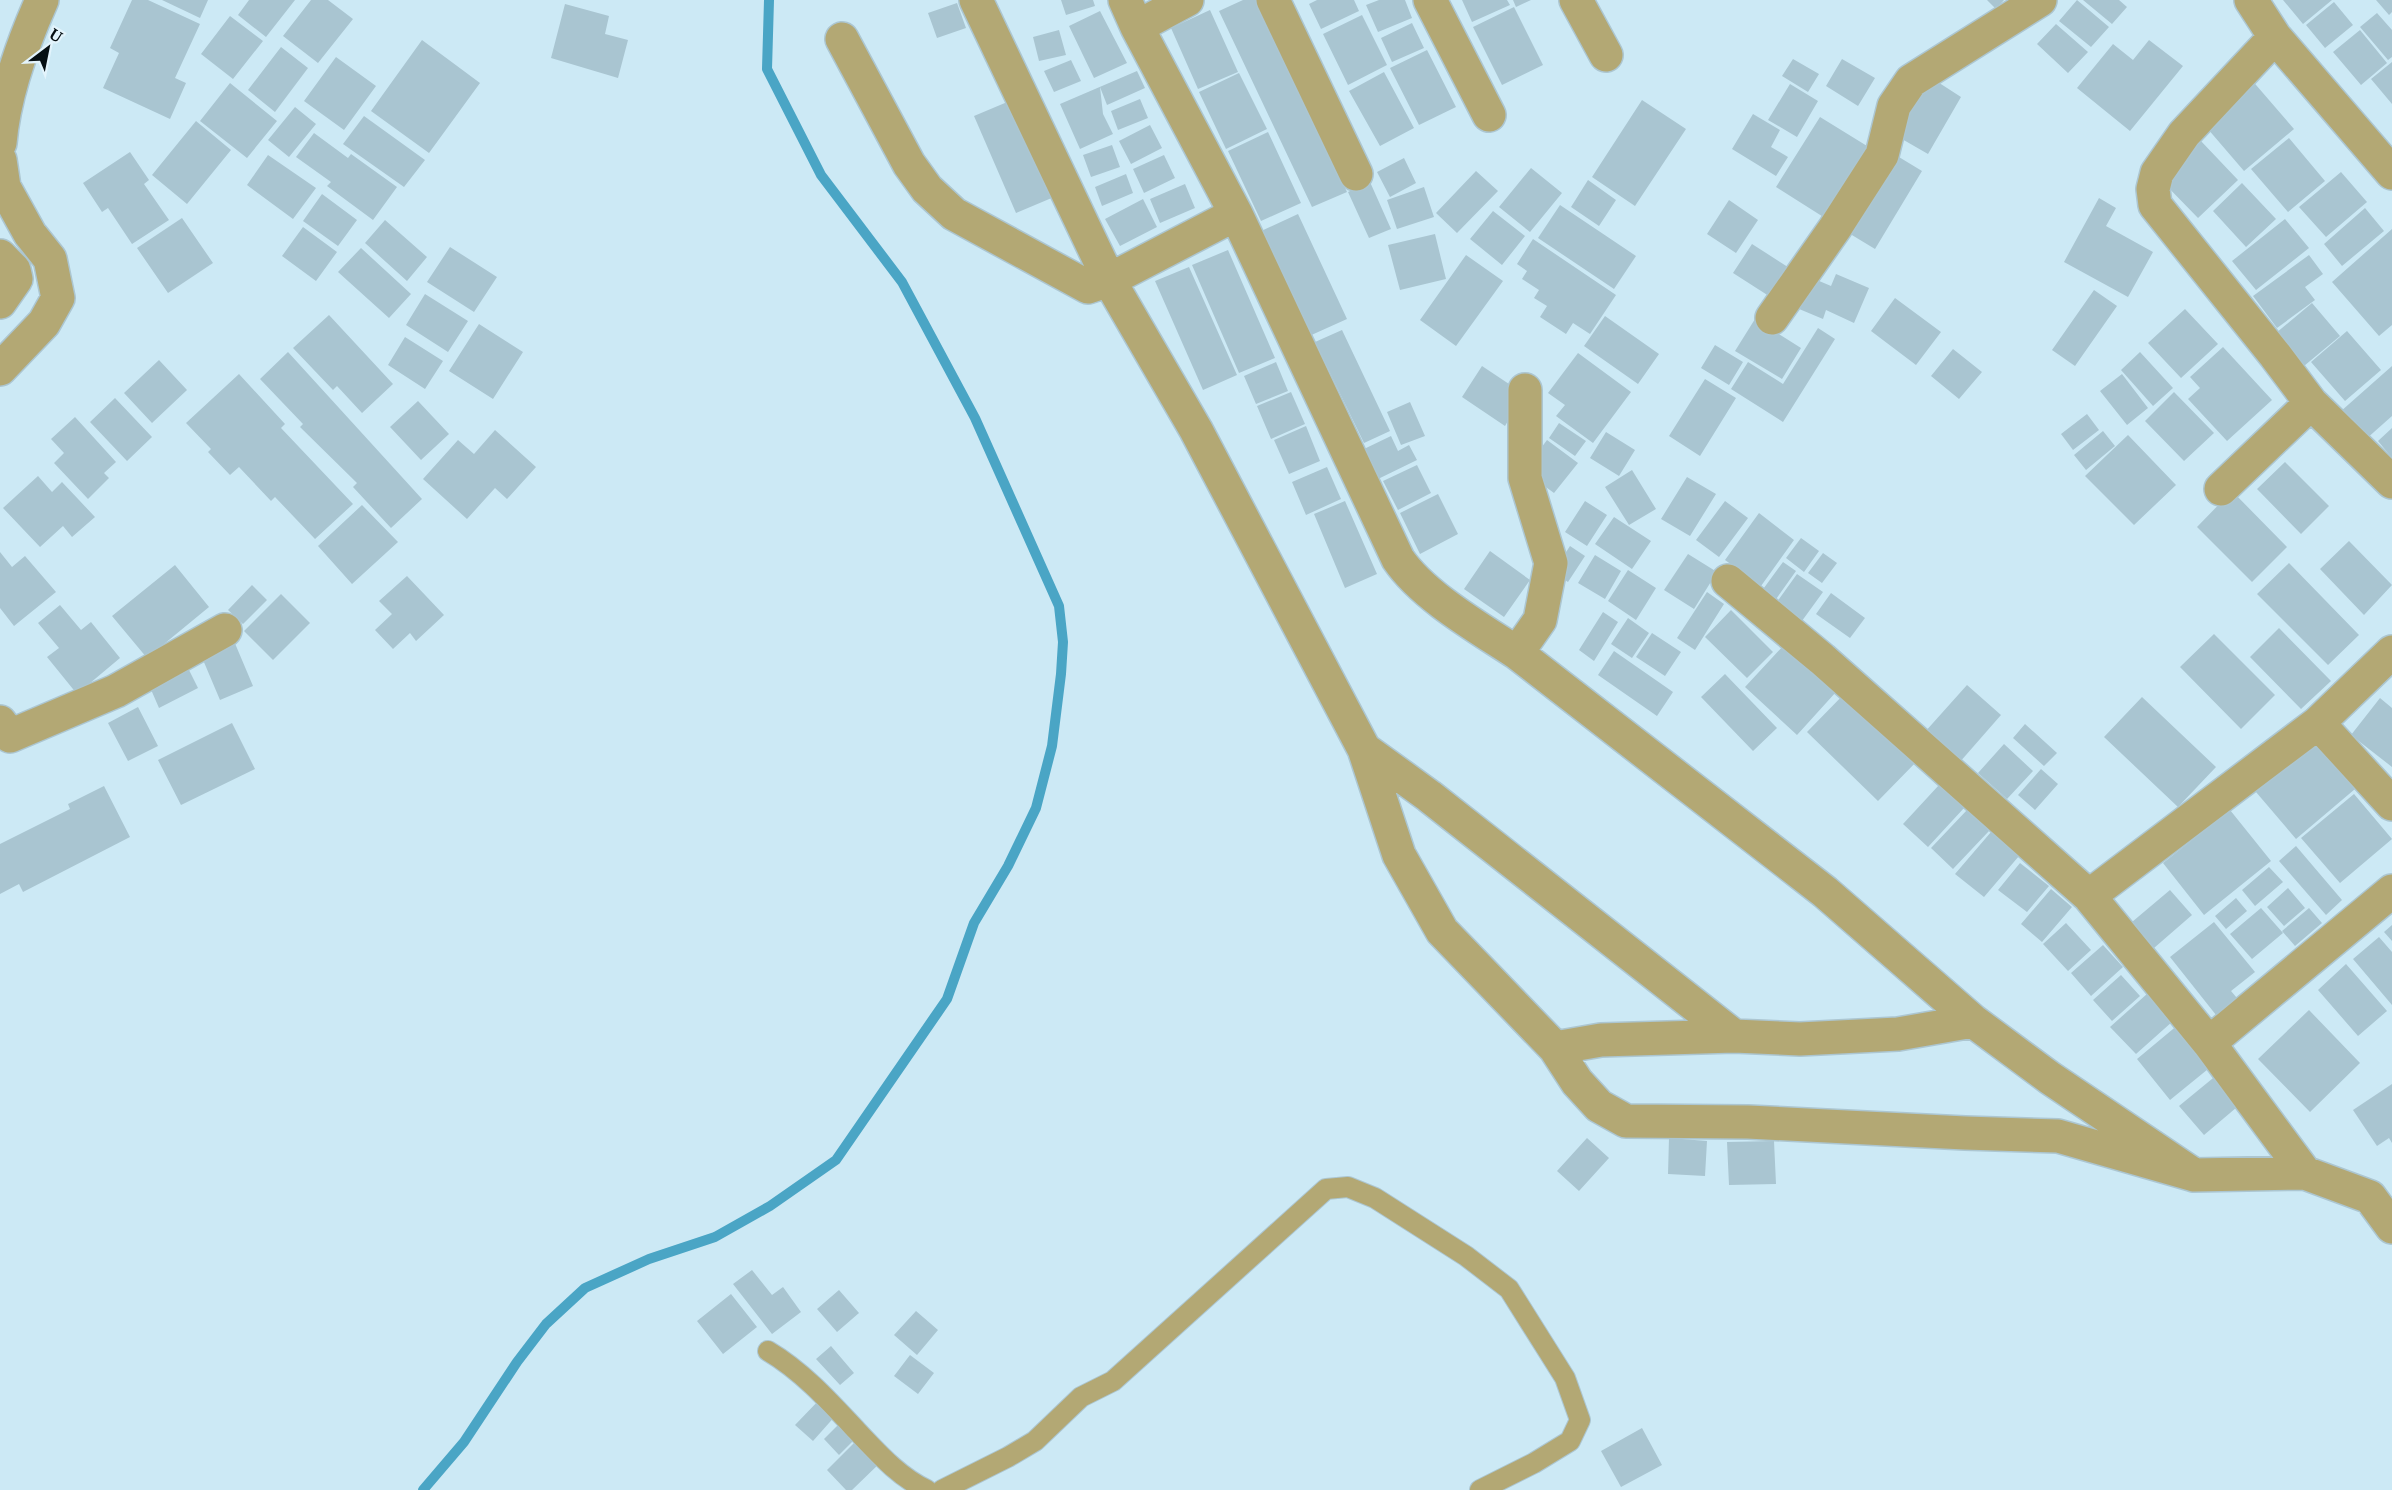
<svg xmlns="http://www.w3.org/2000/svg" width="2392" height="1490" font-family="'PT Serif',serif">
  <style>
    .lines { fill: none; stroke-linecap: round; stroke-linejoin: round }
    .stream { stroke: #4aa5c5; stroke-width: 10 }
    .building { fill: #a9c5d1 }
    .service-casing { stroke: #acc6d1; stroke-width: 22 }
    .minor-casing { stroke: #acc6d1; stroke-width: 36 }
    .service { stroke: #b3a874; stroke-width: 20 }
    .minor { stroke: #b3a874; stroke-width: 33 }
  </style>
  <rect width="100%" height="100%" fill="#cce9f5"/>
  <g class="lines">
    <path class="stream" d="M423,1490L464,1442L517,1362L546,1324L585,1288L649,1259L715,1237L770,1206L836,1160L947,999L974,923L1008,866L1036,808L1052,746L1061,674L1063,642L1059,606L975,418L902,282L821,175L767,69L769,0"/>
  </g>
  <path class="building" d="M132,0H148L200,24L175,78L186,83L170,119L103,88L119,53L110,48Z
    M162,0H208L200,18Z
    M249,0H295L266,37L238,15Z
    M311,0H328L353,19L318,63L283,36Z
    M1061,0H1093L1095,6L1066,15Z
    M1243,0H1257L1347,192L1312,207L1219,11Z
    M1317,0H1354L1359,11L1321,29L1309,4Z
    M1379,0H1405L1412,18L1378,32L1366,5Z
    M1462,0H1507L1510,5L1472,22Z
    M1513,0H1531L1516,7Z
    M1987,0H2004L1996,9Z
    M2077,0L2109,27L2091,47L2059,21Z
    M2083,0H2119L2127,7L2112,24Z
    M2283,0H2332L2303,24Z
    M2376,0H2392V12L2389,15Z
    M2334,2L2353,25L2325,48L2306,25Z
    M957,3L966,28L937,38L928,13Z
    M565,4L609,16L605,34L628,40L618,78L551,58Z
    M1514,7L1543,65L1502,85L1473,27Z
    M1210,10L1238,72L1198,89L1171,28Z
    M1100,11L1127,63L1094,78L1069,26Z
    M2377,13L2392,30V57L2388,60L2360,27Z
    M1362,15L1387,65L1348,85L1323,34Z
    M230,16L263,41L233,79L201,54Z
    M1412,23L1424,48L1392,62L1381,38Z
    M2056,24L2088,52L2068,73L2037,44Z
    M1059,30L1066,55L1039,61L1033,37Z
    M2360,30L2387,63L2361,85L2333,52Z
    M422,40L480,83L429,153L371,111Z
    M2149,40L2183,66L2130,131L2077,88L2113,44L2133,60Z
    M281,47L308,68L275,112L248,90Z
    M1427,50L1456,107L1419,125L1390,68Z
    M336,57L376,86L344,130L304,101Z
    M1793,59L1819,74L1808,92L1782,76Z
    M1842,59L1875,78L1858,106L1826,86Z
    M1071,60L1081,81L1054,92L1044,71Z
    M2392,62V104L2371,79Z
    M1137,71L1145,88L1107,105L1100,87L1103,114L1113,134L1080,149L1060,104Z
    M1384,72L1414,128L1380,146L1349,91Z
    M1239,73L1267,129L1226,149L1199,92Z
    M1930,77L1961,97L1928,154L1895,135Z
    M2250,78L2294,129L2244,171L2201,121Z
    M230,83L277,121L247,158L200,121Z
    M1790,84L1818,101L1797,137L1768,120Z
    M1140,99L1148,118L1118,130L1111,111Z
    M1012,100L1054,197L1016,213L974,116Z
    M1642,100L1686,129L1635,206L1592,177Z
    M295,107L316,124L289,157L268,140Z
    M1753,114L1780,130L1771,147L1788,157L1776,176L1732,149Z
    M364,116L425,160L404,187L343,144Z
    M1820,117L1880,154L1836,225L1776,187Z
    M196,121L231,150L187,204L152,175Z
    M1150,125L1162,148L1131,164L1119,141Z
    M1268,132L1301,203L1261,221L1228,151Z
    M314,133L348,158L351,154L397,187L373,220L327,186L331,182L296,157Z
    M2289,138L2325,181L2288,212L2251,169Z
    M2200,140L2238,180L2198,218L2160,179Z
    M1112,145L1120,167L1091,177L1083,155Z
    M1889,151L1922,171L1875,249L1842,229Z
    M130,152L149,180L144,184L169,220L132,244L108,208L102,212L83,183Z
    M268,155L316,188L293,219L247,185Z
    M1164,155L1175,178L1144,193L1133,169Z
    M1404,158L1416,183L1390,197L1377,172Z
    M1531,168L1562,193L1530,232L1499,207Z
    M1476,171L1498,191L1457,233L1436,213Z
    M2341,172L2367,202L2326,237L2299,207Z
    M1126,174L1133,193L1102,206L1095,187Z
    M1588,180L1616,200L1599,226L1571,207Z
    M1370,182L1391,229L1369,238L1348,192Z
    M2242,183L2276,219L2246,247L2213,211Z
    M1185,184L1195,208L1160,223L1150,199Z
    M1424,187L1434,217L1397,229L1387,200Z
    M322,194L357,220L338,246L303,221Z
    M2099,198L2116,208L2106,226L2153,252L2128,297L2064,262Z
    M1143,199L1157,227L1120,246L1105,219Z
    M1729,200L1758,220L1736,253L1707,234Z
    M1560,205L1636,256L1614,289L1538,238Z
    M2365,208L2384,231L2342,266L2324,244Z
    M1493,211L1525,236L1502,265L1470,239Z
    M1298,214L1347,319L1307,337L1259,232Z
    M182,218L213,263L168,293L137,248Z
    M2285,219L2309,248L2256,290L2232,261Z
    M385,220L427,257L407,281L365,243Z
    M303,227L337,252L316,281L282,256Z
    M2392,229V325L2379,336L2332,282Z
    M1435,234L1446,279L1400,290L1388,245Z
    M1533,239L1616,295L1590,334L1573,323L1566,334L1540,317L1547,306L1534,298L1539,290L1522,279L1527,271L1517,264Z
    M1752,244L1791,269L1772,298L1733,273Z
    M450,247L497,277L474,312L427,282Z
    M361,248L411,294L389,318L338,272Z
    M1228,250L1275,358L1239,373L1192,265Z
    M1466,255L1503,281L1456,346L1420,320Z
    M2309,255L2323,274L2305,287L2315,300L2277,328L2253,296Z
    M1189,267L1237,375L1203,390L1155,281Z
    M1836,274L1869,288L1854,323L1826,310L1823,319L1792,306L1805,275L1831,286Z
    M2094,290L2117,306L2075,366L2052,350Z
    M425,294L468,321L448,352L406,325Z
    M1895,298L1941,332L1916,365L1871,331Z
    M2312,303L2340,336L2304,366L2276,333Z
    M2185,309L2218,344L2181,378L2148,343Z
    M329,315L393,384L362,413L337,386L333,390L293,348Z
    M1605,316L1659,354L1638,384L1584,346Z
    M1755,319L1801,348L1782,379L1735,351Z
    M479,324L523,352L493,399L449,371Z
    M1818,328L1835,339L1783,422L1731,389L1748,362L1783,384Z
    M1342,330L1390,431L1364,443L1315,342Z
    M2347,331L2381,370L2345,401L2311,362Z
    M405,337L443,361L425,389L388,365Z
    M1715,345L1743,362L1729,385L1701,368Z
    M2223,347L2272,400L2227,441L2188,399L2200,388L2190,377Z
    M1953,349L1982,372L1959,399L1931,376Z
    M288,352L422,499L391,528L353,487L357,483L300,427L303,424L260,379Z
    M2140,352L2173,388L2153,406L2121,370Z
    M1578,353L1631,392L1593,443L1556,416L1565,405L1548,393Z
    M159,360L187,390L152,423L124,393Z
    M1276,362L1288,391L1256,404L1244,376Z
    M1482,366L1524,394L1505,426L1462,397Z
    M2392,366V416L2365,440L2340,412Z
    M239,374L285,424L281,428L353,504L315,539L275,497L271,501L239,467L230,475L208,452L211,449L186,423Z
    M2122,374L2148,408L2127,425L2100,391Z
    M1705,379L1736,398L1700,456L1669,436Z
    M1291,392L1305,424L1271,439L1257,406Z
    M2174,392L2214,433L2184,461L2145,421Z
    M115,398L152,437L127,461L90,422Z
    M418,401L449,434L421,460L390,427Z
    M1410,402L1425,436L1401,445L1387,412Z
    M2087,414L2099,430L2073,450L2061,434Z
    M75,417L116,462L104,473L109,478L88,499L54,463L64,453L51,439Z
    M1559,423L1586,441L1575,456L1549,438Z
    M1306,426L1320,461L1289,474L1274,440Z
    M2392,428V458L2378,441Z
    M495,430L536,467L507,499L495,488L467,519L423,479L458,440L474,454Z
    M2103,431L2115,446L2086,470L2074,455Z
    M1606,432L1635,450L1619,476L1590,458Z
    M2128,435L2176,485L2134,525L2085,476Z
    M1391,436L1398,451L1409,445L1417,460L1378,479L1364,449Z
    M1547,440L1578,463L1554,493L1524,471Z
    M2285,462L2329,506L2301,534L2257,489Z
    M1417,465L1431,493L1398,510L1383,481Z
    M1327,467L1341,499L1306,515L1292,482Z
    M1632,470L1656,509L1629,525L1605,487Z
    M38,476L52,492L62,482L95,517L72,537L63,526L40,547L3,508Z
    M1687,477L1716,494L1690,536L1661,519Z
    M2232,491L2287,547L2252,582L2197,527Z
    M1438,494L1458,534L1420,554L1400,513Z
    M1345,501L1377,574L1345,588L1314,514Z
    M1585,501L1607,515L1587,546L1565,532Z
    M1725,501L1748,518L1719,557L1696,540Z
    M362,505L398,542L352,584L318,546Z
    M1759,513L1794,540L1761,586L1725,560Z
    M1614,517L1651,541L1632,569L1595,544Z
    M1801,538L1819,551L1804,572L1786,558Z
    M2349,541L2392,585L2364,615L2320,569Z
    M1570,546L1585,556L1568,582L1553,572Z
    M1490,551L1530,580L1504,617L1464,589Z
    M0,552L12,567L25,556L56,592L14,626L0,608Z
    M1823,553L1837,563L1822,583L1808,573Z
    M1688,554L1717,572L1694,609L1664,590Z
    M1595,555L1621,571L1605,599L1578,583Z
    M1783,562L1796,571L1774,602L1761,592Z
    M2289,563L2359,635L2328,665L2257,594Z
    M175,565L209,607L147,658L112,616Z
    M1628,570L1656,588L1636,620L1608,601Z
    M1797,574L1823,592L1799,625L1774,606Z
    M407,576L444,615L416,641L410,633L393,649L375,630L392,614L379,601Z
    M252,585L267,600L243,624L228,610Z
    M1707,592L1724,604L1695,650L1677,638Z
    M1831,593L1865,618L1850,638L1816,614Z
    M281,594L310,623L273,660L244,631Z
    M60,605L81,630L91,622L120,658L77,694L47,657L59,648L38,623Z
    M1731,610L1773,652L1747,678L1705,637Z
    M1603,612L1618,622L1594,661L1579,650Z
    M1628,618L1649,633L1632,658L1611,644Z
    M2279,628L2331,681L2301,709L2250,657Z
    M1652,633L1681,652L1665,676L1636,657Z
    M231,634L253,686L220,700L198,648Z
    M2214,634L2275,695L2241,729L2180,667Z
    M1784,645L1836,692L1797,735L1745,687Z
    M1614,651L1673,692L1657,716L1598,675Z
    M183,658L198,688L159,708L146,678Z
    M1725,674L1777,728L1753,751L1701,697Z
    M1967,685L2001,715L1959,763L1924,733Z
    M1849,689L1920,758L1878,801L1807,732Z
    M2142,697L2216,767L2178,807L2104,737Z
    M2380,698L2392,708V767L2351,735Z
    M138,707L158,746L128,761L108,723Z
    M232,723L255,769L181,805L158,760Z
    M2025,724L2057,753L2044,766L2013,738Z
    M2309,735L2355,789L2296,839L2250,785Z
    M2004,744L2033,771L2007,799L1978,773Z
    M2041,769L2058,784L2035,810L2018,795Z
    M1939,785L1964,808L1928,847L1903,824Z
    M104,786L130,837L23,892L19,884L0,894V844L70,809L68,804Z
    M2354,794L2392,839L2340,883L2301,838Z
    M1967,810L1989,831L1953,869L1931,848Z
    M2230,810L2271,861L2204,915L2163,863Z
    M1991,832L2019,856L1984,897L1955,874Z
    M2296,846L2342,900L2326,915L2279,861Z
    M2020,863L2049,886L2027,912L1998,890Z
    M2269,867L2283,882L2255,906L2242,890Z
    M2288,888L2305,908L2284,926L2267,907Z
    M2051,889L2072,907L2042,942L2021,924Z
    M2170,890L2192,915L2154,948L2132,922Z
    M2236,898L2247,911L2226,929L2215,916Z
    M2261,908L2283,933L2252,959L2230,934Z
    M2309,908L2322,923L2295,946L2282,931Z
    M2214,922L2255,972L2231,991L2242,1004L2220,1020L2170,957Z
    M2066,923L2091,950L2068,971L2043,944Z
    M2392,925V941L2384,932Z
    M2379,937L2392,952V1005L2353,959Z
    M2103,945L2123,967L2091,996L2071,973Z
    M2346,964L2387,1011L2358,1036L2318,990Z
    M2121,975L2140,996L2112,1021L2093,1000Z
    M2157,985L2182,1013L2136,1054L2110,1027Z
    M2309,1010L2360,1063L2310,1112L2258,1059Z
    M2179,1024L2213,1065L2170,1100L2137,1059Z
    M2218,1074L2243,1102L2204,1135L2179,1106Z
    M2392,1084V1143L2389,1138L2377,1146L2353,1110Z
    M1587,1138L1609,1158L1579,1191L1557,1171Z
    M1669,1138L1707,1141L1705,1176L1668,1174Z
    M1774,1141L1776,1184L1729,1185L1727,1142Z
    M752,1270L772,1295L783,1287L801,1312L772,1334L733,1284Z
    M839,1290L859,1313L837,1332L817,1309Z
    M731,1294L757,1327L723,1354L697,1321Z
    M916,1311L938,1330L917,1355L894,1335Z
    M831,1346L854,1373L840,1385L816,1359Z
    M910,1355L934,1373L918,1394L894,1376Z
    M821,1398L837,1414L813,1441L795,1425Z
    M841,1422L857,1437L839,1455L824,1439Z
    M1642,1428L1662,1465L1621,1487L1601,1451Z
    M859,1438L882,1461L852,1490H846L827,1470Z"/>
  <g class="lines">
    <defs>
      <path id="service" d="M768,1351C802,1371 830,1402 857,1431C878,1453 899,1477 927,1490
        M942,1490L1008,1457L1035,1441L1081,1397L1113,1381L1326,1189L1348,1187L1375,1198L1466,1256L1509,1289L1565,1378L1580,1420L1570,1441L1534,1463L1480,1490"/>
      <path id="minor" d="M976,0L1109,280L1236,214
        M1125,0L1137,27
        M1187,0L1137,27L1236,214L1398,559C1423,596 1479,628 1517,653L1825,892L1973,1021L2050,1078L2194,1175
        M1273,0L1356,174
        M1430,0L1489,115
        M1576,0L1606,55
        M2251,0L2275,37L2392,173
        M2275,37L2184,134L2157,173L2153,189L2155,205L2275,355L2311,403L2392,482
        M842,39L909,164L927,189L954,214L1088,287L1109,280L1196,430L1364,749L1429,796L1734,1036L1800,1039L1898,1034L1973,1021
        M0,143C4,94 22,45 42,0
        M0,160L4,187L30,234L50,259L58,298L44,323L0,369
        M0,256L14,270L16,279L0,302
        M1772,318L1835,228L1882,155L1894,106L1911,81L2040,0
        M2221,489L2311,403
        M1728,581L1822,659L2089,896L2209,1043L2305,1173
        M1517,653L1540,620L1551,563L1525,478V390
        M0,722L10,736L116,691L225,630
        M2318,723L2392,804
        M1364,749L1399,855L1442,931L1555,1048L1577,1082L1599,1106L1626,1121L1748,1122L1965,1133L2058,1136L2194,1175L2305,1173L2370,1197
        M2089,896L2318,723L2392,652
        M2209,1043L2392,891
        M1555,1048L1601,1040L1734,1036
        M2370,1197L2392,1227"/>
    </defs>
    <use href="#service" class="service-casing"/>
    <use href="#minor" class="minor-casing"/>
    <use href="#service" class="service"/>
    <use href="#minor" class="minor"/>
  </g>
  <g transform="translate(48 48) rotate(32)" stroke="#e3f4fc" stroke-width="4.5" paint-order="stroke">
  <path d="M0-4.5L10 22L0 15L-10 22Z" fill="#060f13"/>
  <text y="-9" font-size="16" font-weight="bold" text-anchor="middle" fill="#060f13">U</text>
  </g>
</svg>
